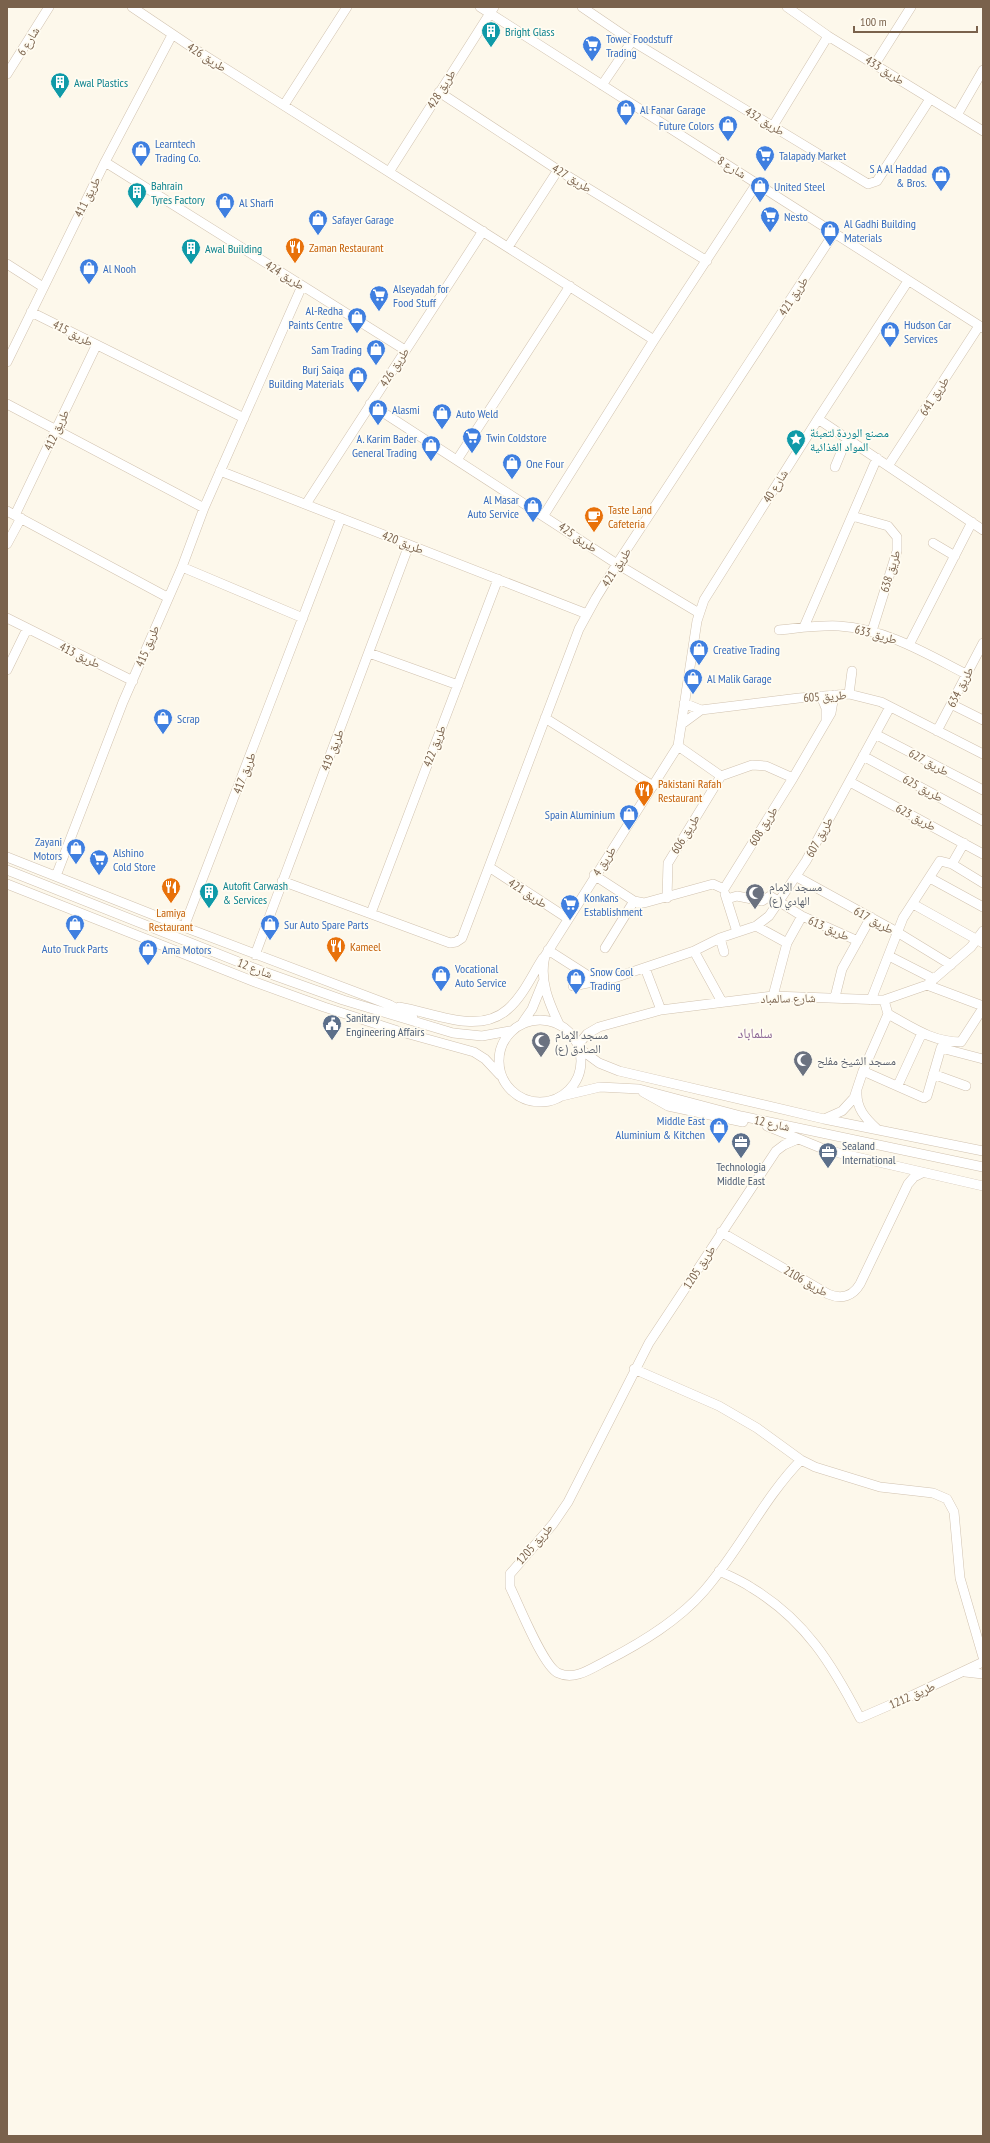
<svg xmlns="http://www.w3.org/2000/svg" width="990" height="2143" font-family="'PT Sans Narrow','Noto Naskh Arabic',sans-serif">
  <style>
    .lines { fill: none; stroke-linecap: round; stroke-linejoin: round }
    .minor-casing { stroke: #d1c2af; stroke-width: 10 }
    .minor { stroke: #fff; stroke-width: 9 }
    .labels { text-anchor: middle; dominant-baseline: central; stroke-width: 3.5; stroke-linejoin: round; paint-order: stroke }
    .culture-label { font-size: 12px; fill: #0d838f; stroke: #fffcf2; text-anchor: start }
    .shop-label { font-size: 12px; fill: #366cbe; stroke: #fffcf2; text-anchor: start }
    .street-label { font-size: 12px; fill: #7a624c; stroke: #fffcf2 }
    .food-label { font-size: 12px; fill: #c56008; stroke: #fffcf2; text-anchor: start }
    .worship-label { font-size: 12px; fill: #5b616d; stroke: #fffcf2; text-anchor: start }
    .service-label { font-size: 12px; fill: #4e5e75; stroke: #fffcf2; text-anchor: start }
    .quarter-label { font-size: 14px; fill: #8b6595; stroke: #fffcf2 }
  </style>
  <rect width="100%" height="100%" fill="#fdf8eb"/>
  <g class="lines">
    <defs>
      <path id="minor" d="M132,7L193,48L654,340
        M480,7L983,328
        M582,7L632,41L868,184L877,181L930,99
        M787,7L828,36L983,131
        M875,64L911,7
        M7,74L49,7
        M602,85L632,41
        M439,92L558,170L707,261
        M284,105L347,7
        M957,115L983,70
        M773,126L828,36
        M105,162L405,350
        M389,172L494,7
        M508,247L558,170
        M7,264L43,287
        M31,312L244,418
        M7,362L105,162L172,35
        M7,404L204,508
        M370,404L617,564L699,613
        M818,419L983,530
        M457,460L570,286
        M888,466L979,326
        M835,467L847,438
        M220,471L587,614
        M306,504L483,231
        M7,511L167,597
        M15,515L96,346
        M544,515L654,340L757,183
        M852,516L888,526L897,537V551L872,631
        M933,543L955,556
        M7,544L21,518
        M182,567L303,618
        M7,618L133,681
        M804,627L877,458
        M779,630C799,628 819,625 839,626C886,629 925,653 966,674
        M909,645L972,522
        M369,653L458,685
        M7,670L27,629
        M849,694L852,671
        M821,696L826,708V720
        M684,703L701,710L799,698L849,694L881,702L983,754
        M951,704L983,720
        M545,718L653,786
        M682,724L701,710
        M937,731L983,643
        M875,734L983,790
        M678,746L721,776
        M863,756L983,821
        M850,782L983,854
        M7,857L184,927L390,1005L413,1018
        M952,864L964,843
        M489,867L567,918
        M7,870L259,970L343,1000L453,1033L482,1036L510,1031
        M594,875L634,901L644,903L713,884L724,889
        M56,876L123,702L182,567L204,508L302,286
        M797,877L897,932L951,965
        M930,878L983,907
        M282,881L450,943L456,942L462,938L579,629L596,598L617,564L834,233
        M7,884L255,982L324,1007L398,1031L474,1052L485,1059L500,1075
        M724,889L793,778L831,713L834,695
        M725,894L737,932
        M667,898L668,863L721,776L752,765L766,766L793,778
        M727,899L737,896L762,901L770,896L802,916L858,941
        M913,904L983,943
        M371,913L498,579
        M756,926L787,943
        M184,927L341,518
        M720,938L724,952
        M605,948L634,901
        M548,950L598,982
        M694,951L722,1002
        M255,955L409,545
        M889,956L934,979
        M645,968L661,1010
        M927,985L983,1006
        M573,986L617,977L694,951L720,938L756,926L769,916L806,861L890,707
        M773,996L787,943L802,916
        M835,997L842,969L871,917
        M871,1000L903,918L940,861L952,864L983,883
        M399,1007C433,1012 478,1036 508,1009C523,996 532,975 543,958
        M888,1014C912,1027 932,1042 961,1042L983,1008
        M499 1061a41 41 0 1 1 82 0a41 41 0 1 1-82 0Z
        M523,1022L532,1009L543,982
        M559,1024C549,1003 539,980 545,956L678,746L697,621L704,600L818,419L908,281
        M578,1045L587,1034L599,1027L661,1010L773,996L884,1000L927,985L971,947L983,931
        M941,1048L983,1059
        M580,1049L599,1063L619,1071L824,1119L983,1151
        M863,1071L924,1098L927,1096L941,1048L945,1042
        M933,1074L966,1086
        M898,1085L922,1033
        M857,1091C856,1108 865,1118 877,1129
        M643,1092L668,1106L743,1122
        M562,1096L600,1087L639,1089L741,1116L983,1167
        M824,1119L842,1111L854,1098L863,1071L888,1014L884,1000
        M767,1126L826,1150L983,1186
        M798,1139L784,1145L776,1151L649,1343L568,1502L553,1524L510,1574V1587C519,1605 543,1666 558,1673C575,1681 592,1668 606,1661C641,1643 678,1621 704,1591C740,1550 763,1499 801,1460
        M721,1232L828,1294C842,1300 853,1296 860,1284L908,1184L914,1177L922,1173
        M634,1369L719,1406L757,1428L801,1460L815,1467L880,1487L933,1493L947,1499L954,1512L960,1578L983,1657
        M719,1571C730,1576 742,1581 752,1588C805,1620 832,1664 860,1718L913,1695L983,1662
        M965,1672L983,1674"/>
    </defs>
    <use href="#minor" class="minor-casing"/>
    <use href="#minor" class="minor"/>
  </g>
  <defs>
    <symbol id="building-pin" viewBox="-11 -11 22 30"><path d="M0 17L-7.5 6A9.5 9.5 0 1 1 7.5 6Z" fill="#0f9aa8" stroke="#fffcf2"/><path d="M-4-6H4V6H1V3H-1V6H-4ZM-2.5-4.3h1.7v1.8h-1.7ZM.8-4.3h1.7v1.8H.8ZM-2.5-1h1.7V.8h-1.7ZM.8-1h1.7V.8H.8Z" fill="#fff"/></symbol>
    <symbol id="supermarket-pin" viewBox="-11 -11 22 30"><path d="M0 17L-7.5 6A9.5 9.5 0 1 1 7.5 6Z" fill="#3f7fe0" stroke="#fffcf2"/><path d="M-6-5.5h2.5l.6 2H6L4.5 2H-2.5L-4.4-4H-6ZM-1.5 3.2a1.3 1.3 0 1 0 .1 0ZM3 3.2a1.3 1.3 0 1 0 .1 0Z" fill="#fff"/></symbol>
    <symbol id="shop-pin" viewBox="-11 -11 22 30"><path d="M0 17L-7.5 6A9.5 9.5 0 1 1 7.5 6Z" fill="#3f7fe0" stroke="#fffcf2"/><path d="M-5-2.5h2.3a2.7 3.5 0 0 1 5.4 0H5L5.5 6h-11ZM-1.5-2.5h3a1.5 2.3 0 0 0-3 0Z" fill="#fff"/></symbol>
    <symbol id="restaurant-pin" viewBox="-11 -11 22 30"><path d="M0 17L-7.5 6A9.5 9.5 0 1 1 7.5 6Z" fill="#e8710a" stroke="#fffcf2"/><path d="M-5-6h1v4h1v-4h1v4h1v-4h1v5L-1.5 .5V6h-2V.5L-5-1ZM5-6V6H3V1.5H1.5Q1.5-4 5-6Z" fill="#fff"/></symbol>
    <symbol id="sight-pin" viewBox="-11 -11 22 30"><path d="M0 17L-7.5 6A9.5 9.5 0 1 1 7.5 6Z" fill="#0f9aa8" stroke="#fffcf2"/><path d="M0-6L1.8-2.2L6-1.7L2.9 1.2L3.7 5.4L0 3.3L-3.7 5.4L-2.9 1.2L-6-1.7L-1.8-2.2Z" fill="#fff"/></symbol>
    <symbol id="cafe-pin" viewBox="-11 -11 22 30"><path d="M0 17L-7.5 6A9.5 9.5 0 1 1 7.5 6Z" fill="#e8710a" stroke="#fffcf2"/><path d="M-5.5-4.5H6V0H3Q3 3.5 0 3.5H-2.5Q-5.5 3.5-5.5 0ZM3-3.2v2h1.7v-2ZM-6 4.5H4V6H-6Z" fill="#fff"/></symbol>
    <symbol id="mosque-pin" viewBox="-11 -11 22 30"><path d="M0 17L-7.5 6A9.5 9.5 0 1 1 7.5 6Z" fill="#6b7280" stroke="#fffcf2"/><path d="M3.5-4.9A6 6 0 1 0 3.5 4.9A5 5 0 1 1 3.5-4.9Z" fill="#fff"/></symbol>
    <symbol id="civic-pin" viewBox="-11 -11 22 30"><path d="M0 17L-7.5 6A9.5 9.5 0 1 1 7.5 6Z" fill="#5c6f8a" stroke="#fffcf2"/><path d="M-.6-6.5H3V-4.5H.6V-3L4-1V1h2V6H-6V1h2V-1L-.6-3ZM-1.2 2.5V6h2.4V2.5Z" fill="#fff"/></symbol>
    <symbol id="office-pin" viewBox="-11 -11 22 30"><path d="M0 17L-7.5 6A9.5 9.5 0 1 1 7.5 6Z" fill="#5c6f8a" stroke="#fffcf2"/><path d="M-6-3h4V-5.5h4V-3h4V5H-6ZM-1-4.5V-3h2v-1.5ZM-6 0V1H6V0Z" fill="#fff"/></symbol>
  </defs>
  <g fill-rule="evenodd">
    <use href="#building-pin" x="480" y="20" width="22" height="30"/>
    <use href="#supermarket-pin" x="581" y="34" width="22" height="30"/>
    <use href="#building-pin" x="49" y="71" width="22" height="30"/>
    <use href="#shop-pin" x="615" y="98" width="22" height="30"/>
    <use href="#shop-pin" x="717" y="114" width="22" height="30"/>
    <use href="#shop-pin" x="130" y="139" width="22" height="30"/>
    <use href="#supermarket-pin" x="754" y="144" width="22" height="30"/>
    <use href="#shop-pin" x="930" y="164" width="22" height="30"/>
    <use href="#shop-pin" x="749" y="175" width="22" height="30"/>
    <use href="#building-pin" x="126" y="181" width="22" height="30"/>
    <use href="#shop-pin" x="214" y="191" width="22" height="30"/>
    <use href="#supermarket-pin" x="759" y="205" width="22" height="30"/>
    <use href="#shop-pin" x="307" y="208" width="22" height="30"/>
    <use href="#shop-pin" x="819" y="219" width="22" height="30"/>
    <use href="#restaurant-pin" x="284" y="236" width="22" height="30"/>
    <use href="#building-pin" x="180" y="237" width="22" height="30"/>
    <use href="#shop-pin" x="78" y="257" width="22" height="30"/>
    <use href="#supermarket-pin" x="368" y="284" width="22" height="30"/>
    <use href="#shop-pin" x="346" y="306" width="22" height="30"/>
    <use href="#shop-pin" x="879" y="320" width="22" height="30"/>
    <use href="#shop-pin" x="365" y="338" width="22" height="30"/>
    <use href="#shop-pin" x="347" y="365" width="22" height="30"/>
    <use href="#shop-pin" x="367" y="398" width="22" height="30"/>
    <use href="#shop-pin" x="431" y="402" width="22" height="30"/>
    <use href="#supermarket-pin" x="461" y="426" width="22" height="30"/>
    <use href="#sight-pin" x="785" y="428" width="22" height="30"/>
    <use href="#shop-pin" x="420" y="434" width="22" height="30"/>
    <use href="#shop-pin" x="501" y="452" width="22" height="30"/>
    <use href="#shop-pin" x="522" y="495" width="22" height="30"/>
    <use href="#cafe-pin" x="583" y="505" width="22" height="30"/>
    <use href="#shop-pin" x="688" y="638" width="22" height="30"/>
    <use href="#shop-pin" x="682" y="667" width="22" height="30"/>
    <use href="#shop-pin" x="152" y="707" width="22" height="30"/>
    <use href="#restaurant-pin" x="633" y="779" width="22" height="30"/>
    <use href="#shop-pin" x="618" y="803" width="22" height="30"/>
    <use href="#shop-pin" x="65" y="837" width="22" height="30"/>
    <use href="#supermarket-pin" x="88" y="848" width="22" height="30"/>
    <use href="#restaurant-pin" x="160" y="876" width="22" height="30"/>
    <use href="#building-pin" x="198" y="881" width="22" height="30"/>
    <use href="#mosque-pin" x="744" y="882" width="22" height="30"/>
    <use href="#supermarket-pin" x="559" y="893" width="22" height="30"/>
    <use href="#shop-pin" x="64" y="913" width="22" height="30"/>
    <use href="#shop-pin" x="259" y="913" width="22" height="30"/>
    <use href="#restaurant-pin" x="325" y="935" width="22" height="30"/>
    <use href="#shop-pin" x="137" y="938" width="22" height="30"/>
    <use href="#shop-pin" x="430" y="964" width="22" height="30"/>
    <use href="#shop-pin" x="565" y="967" width="22" height="30"/>
    <use href="#civic-pin" x="321" y="1013" width="22" height="30"/>
    <use href="#mosque-pin" x="530" y="1030" width="22" height="30"/>
    <use href="#mosque-pin" x="792" y="1049" width="22" height="30"/>
    <use href="#shop-pin" x="708" y="1116" width="22" height="30"/>
    <use href="#office-pin" x="730" y="1131" width="22" height="30"/>
    <use href="#office-pin" x="817" y="1141" width="22" height="30"/>
  </g>
  <g class="labels">
    <g class="culture-label">
      <text x="505" y="31">Bright Glass</text>
      <text x="74" y="82">Awal Plastics</text>
      <text x="151" y="185">Bahrain<tspan x="151" dy="14">Tyres Factory</tspan></text>
      <text x="205" y="248">Awal Building</text>
      <text x="810" y="432">مصنع الوردة لتعبئة<tspan x="810" dy="14">المواد الغذائية</tspan></text>
      <text x="223" y="885">Autofit Carwash<tspan x="223" dy="14">&amp; Services</tspan></text>
    </g>
    <g class="shop-label">
      <text x="606" y="38">Tower Foodstuff<tspan x="606" dy="14">Trading</tspan></text>
      <text x="640" y="109">Al Fanar Garage</text>
      <text x="714" y="125" text-anchor="end">Future Colors</text>
      <text x="155" y="143">Learntech<tspan x="155" dy="14">Trading Co.</tspan></text>
      <text x="779" y="155">Talapady Market</text>
      <text x="927" y="168" text-anchor="end">S A Al Haddad<tspan x="927" dy="14">&amp; Bros.</tspan></text>
      <text x="774" y="186">United Steel</text>
      <text x="239" y="202">Al Sharfi</text>
      <text x="784" y="216">Nesto</text>
      <text x="332" y="219">Safayer Garage</text>
      <text x="844" y="223">Al Gadhi Building<tspan x="844" dy="14">Materials</tspan></text>
      <text x="103" y="268">Al Nooh</text>
      <text x="393" y="288">Alseyadah for<tspan x="393" dy="14">Food Stuff</tspan></text>
      <text x="343" y="310" text-anchor="end">Al-Redha<tspan x="343" dy="14">Paints Centre</tspan></text>
      <text x="904" y="324">Hudson Car<tspan x="904" dy="14">Services</tspan></text>
      <text x="362" y="349" text-anchor="end">Sam Trading</text>
      <text x="344" y="369" text-anchor="end">Burj Saiqa<tspan x="344" dy="14">Building Materials</tspan></text>
      <text x="392" y="409">Alasmi</text>
      <text x="456" y="413">Auto Weld</text>
      <text x="486" y="437">Twin Coldstore</text>
      <text x="417" y="438" text-anchor="end">A. Karim Bader<tspan x="417" dy="14">General Trading</tspan></text>
      <text x="526" y="463">One Four</text>
      <text x="519" y="499" text-anchor="end">Al Masar<tspan x="519" dy="14">Auto Service</tspan></text>
      <text x="713" y="649">Creative Trading</text>
      <text x="707" y="678">Al Malik Garage</text>
      <text x="177" y="718">Scrap</text>
      <text x="615" y="814" text-anchor="end">Spain Aluminium</text>
      <text x="62" y="841" text-anchor="end">Zayani<tspan x="62" dy="14">Motors</tspan></text>
      <text x="113" y="852">Alshino<tspan x="113" dy="14">Cold Store</tspan></text>
      <text x="584" y="897">Konkans<tspan x="584" dy="14">Establishment</tspan></text>
      <text x="284" y="924">Sur Auto Spare Parts</text>
      <text x="75" y="948" text-anchor="middle">Auto Truck Parts</text>
      <text x="162" y="949">Ama Motors</text>
      <text x="455" y="968">Vocational<tspan x="455" dy="14">Auto Service</tspan></text>
      <text x="590" y="971">Snow Cool<tspan x="590" dy="14">Trading</tspan></text>
      <text x="705" y="1120" text-anchor="end">Middle East<tspan x="705" dy="14">Aluminium &amp; Kitchen</tspan></text>
    </g>
    <g class="street-label">
      <text transform="translate(28 41) rotate(-58)">شارع 6</text>
      <text transform="translate(207 57) rotate(32)">طريق 426</text>
      <text transform="translate(885 70) rotate(32)">طريق 433</text>
      <text transform="translate(441 89) rotate(-58)">طريق 428</text>
      <text transform="translate(765 121) rotate(31)">طريق 432</text>
      <text transform="translate(732 167) rotate(32)">شارع 8</text>
      <text transform="translate(572 178) rotate(31)">طريق 427</text>
      <text transform="translate(87 197) rotate(-63)">طريق 411</text>
      <text transform="translate(285 275) rotate(32)">طريق 424</text>
      <text transform="translate(793 296) rotate(-57)">طريق 421</text>
      <text transform="translate(73 333) rotate(27)">طريق 415</text>
      <text transform="translate(394 367) rotate(-57)">طريق 426</text>
      <text transform="translate(934 396) rotate(-57)">طريق 641</text>
      <text transform="translate(56 430) rotate(-65)">طريق 412</text>
      <text transform="translate(775 486) rotate(-58)">شارع 40</text>
      <text transform="translate(578 537) rotate(34)">طريق 425</text>
      <text transform="translate(403 542) rotate(21)">طريق 420</text>
      <text transform="translate(616 567) rotate(-57)">طريق 421</text>
      <text transform="translate(890 571) rotate(-73)">طريق 638</text>
      <text transform="translate(876 634) rotate(15)">طريق 633</text>
      <text transform="translate(147 646) rotate(-67)">طريق 415</text>
      <text transform="translate(80 655) rotate(26)">طريق 413</text>
      <text transform="translate(960 687) rotate(-63)">طريق 634</text>
      <text transform="translate(825 696) rotate(-4)">طريق 605</text>
      <text transform="translate(434 746) rotate(-69)">طريق 422</text>
      <text transform="translate(332 750) rotate(-69)">طريق 419</text>
      <text transform="translate(929 762) rotate(28)">طريق 627</text>
      <text transform="translate(244 773) rotate(-69)">طريق 417</text>
      <text transform="translate(923 788) rotate(28)">طريق 625</text>
      <text transform="translate(916 817) rotate(28)">طريق 623</text>
      <text transform="translate(763 826) rotate(-58)">طريق 608</text>
      <text transform="translate(685 834) rotate(-58)">طريق 606</text>
      <text transform="translate(819 837) rotate(-61)">طريق 607</text>
      <text transform="translate(604 861) rotate(-57)">طريق 4</text>
      <text transform="translate(528 893) rotate(33)">طريق 421</text>
      <text transform="translate(874 920) rotate(29)">طريق 617</text>
      <text transform="translate(829 928) rotate(24)">طريق 613</text>
      <text transform="translate(255 968) rotate(21)">شارع 12</text>
      <text transform="translate(788 998) rotate(-1)">شارع سالمباد</text>
      <text transform="translate(772 1123) rotate(12)">شارع 12</text>
      <text transform="translate(699 1267) rotate(-57)">طريق 1205</text>
      <text transform="translate(806 1281) rotate(30)">طريق 2106</text>
      <text transform="translate(534 1544) rotate(-49)">طريق 1205</text>
      <text transform="translate(912 1695) rotate(-24)">طريق 1212</text>
    </g>
    <g class="food-label">
      <text x="309" y="247">Zaman Restaurant</text>
      <text x="608" y="509">Taste Land<tspan x="608" dy="14">Cafeteria</tspan></text>
      <text x="658" y="783">Pakistani Rafah<tspan x="658" dy="14">Restaurant</tspan></text>
      <text x="171" y="912" text-anchor="middle">Lamiya<tspan x="171" dy="14">Restaurant</tspan></text>
      <text x="350" y="946">Kameel</text>
    </g>
    <g class="worship-label">
      <text x="769" y="886">مسجد الإمام<tspan x="769" dy="14">الهادي (ع)</tspan></text>
      <text x="555" y="1034">مسجد الإمام<tspan x="555" dy="14">الصادق (ع)</tspan></text>
      <text x="817" y="1060">مسجد الشيخ مفلح</text>
    </g>
    <g class="service-label">
      <text x="346" y="1017">Sanitary<tspan x="346" dy="14">Engineering Affairs</tspan></text>
      <text x="842" y="1145">Sealand<tspan x="842" dy="14">International</tspan></text>
      <text x="741" y="1166" text-anchor="middle">Technologia<tspan x="741" dy="14">Middle East</tspan></text>
    </g>
    <g class="quarter-label">
      <text x="755" y="1033">سلماباد</text>
    </g>
  </g>
  <rect width="990" height="2143" fill="none" stroke="#7a624c" stroke-width="16"/>
  <path d="M854 26v6h123v-6" fill="none" stroke="#7a624c" stroke-width="2"/>
  <text x="860" y="26" font-size="12" fill="#7a624c" stroke="#fffcf2" stroke-width="3" paint-order="stroke">100 m</text>
</svg>
